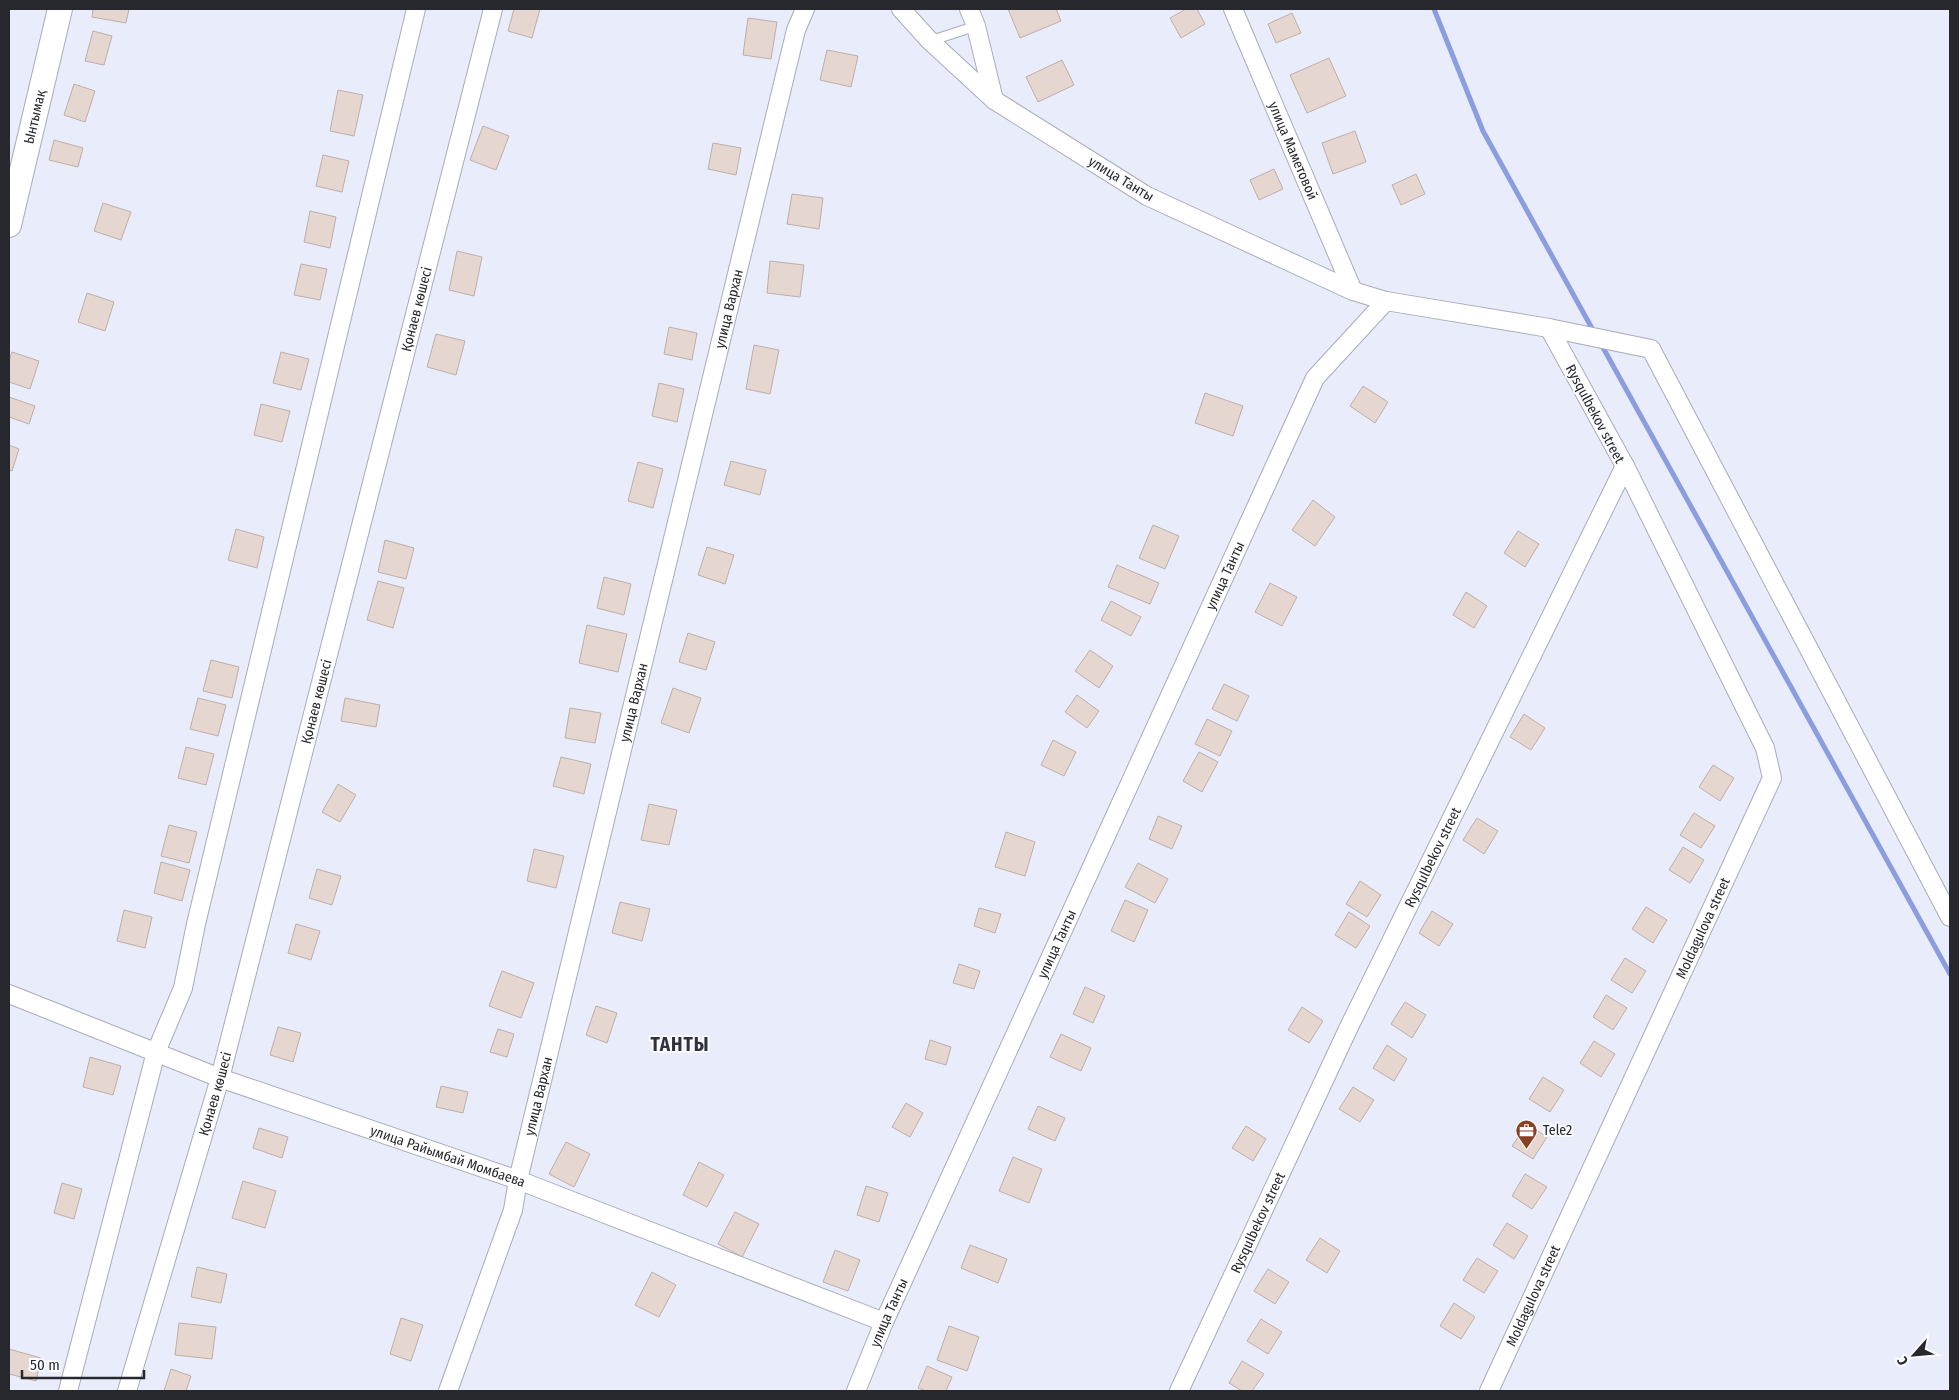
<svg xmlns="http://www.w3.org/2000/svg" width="1959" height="1400" font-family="'Fira Sans Condensed',sans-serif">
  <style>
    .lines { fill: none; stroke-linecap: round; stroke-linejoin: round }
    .stream { stroke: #8b9ddf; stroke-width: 5 }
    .building { fill: #e6d6d0; stroke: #beaea9 }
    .lane-casing { stroke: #a8acb9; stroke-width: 11 }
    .street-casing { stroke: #a8acb9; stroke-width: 20 }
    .secondary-casing { stroke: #a8acb9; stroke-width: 26 }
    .lane { stroke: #fff; stroke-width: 9 }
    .street { stroke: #fff; stroke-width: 18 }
    .secondary { stroke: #fff; stroke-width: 24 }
    .labels { text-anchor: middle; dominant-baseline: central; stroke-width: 4; stroke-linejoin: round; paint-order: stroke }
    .street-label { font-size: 14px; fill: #27282d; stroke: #fafbfe }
    .poi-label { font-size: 14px; fill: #27282d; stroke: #fafbfe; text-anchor: start }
    .district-label { font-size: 19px; font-weight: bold; letter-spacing: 1px; fill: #2f323d; stroke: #fafbfe }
  </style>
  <rect width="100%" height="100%" fill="#e9edfb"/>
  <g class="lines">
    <path class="stream" d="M1434,9L1483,131L1594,332
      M1601,344L1950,974"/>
  </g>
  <path class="building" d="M93,9H129L126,23L92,17Z
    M514,9H540L532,38L508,31Z
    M1008,9H1056L1061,21L1020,38Z
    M1186,9H1197L1205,24L1181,38L1170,18Z
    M1292,13L1301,33L1276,43L1268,24Z
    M748,18L777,22L771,59L743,55Z
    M93,31L112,36L104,65L85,61Z
    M827,50L858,56L851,87L820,80Z
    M1329,58L1346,96L1307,113L1290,75Z
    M1062,60L1074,85L1038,102L1026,77Z
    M74,84L95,91L85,122L64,115Z
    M338,90L363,95L354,136L330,131Z
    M483,126L509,136L496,170L470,160Z
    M1355,131L1366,162L1333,174L1322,143Z
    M54,140L83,148L78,167L49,160Z
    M713,143L741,148L736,175L708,169Z
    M323,155L349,161L342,192L316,186Z
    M1274,169L1283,189L1259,200L1250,180Z
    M1416,174L1425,194L1401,205L1392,185Z
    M792,194L823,198L819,229L787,224Z
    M103,203L131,212L121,240L94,231Z
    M310,211L336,217L330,248L304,242Z
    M457,251L482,257L474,296L449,290Z
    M770,261L804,265L800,297L767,293Z
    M301,264L327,269L320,300L294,295Z
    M87,293L114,302L105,331L78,322Z
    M669,327L697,333L692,360L664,354Z
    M436,334L465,341L456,375L427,367Z
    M754,345L779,350L770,394L746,389Z
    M12,352L39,361L30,389L9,382V361Z
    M281,352L309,359L301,390L273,383Z
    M659,383L684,389L677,422L652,416Z
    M1363,386L1388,402L1375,423L1350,406Z
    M1205,393L1243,406L1233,436L1195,423Z
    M9,397L35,406L29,424L9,417Z
    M261,404L290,411L282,442L254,435Z
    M9,445L19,449L12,471L9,470Z
    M731,461L766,470L760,495L724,485Z
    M638,462L663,469L653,508L628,501Z
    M1313,500L1335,517L1315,546L1292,530Z
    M1153,525L1179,536L1165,569L1139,558Z
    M236,529L264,537L257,568L228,560Z
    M1518,531L1539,544L1525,567L1504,553Z
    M385,540L414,548L406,579L378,572Z
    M707,547L734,555L725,584L698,575Z
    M1117,565L1159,583L1150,604L1108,587Z
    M604,577L631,584L624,615L597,608Z
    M378,581L404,588L393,628L367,620Z
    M1270,583L1297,597L1282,626L1255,612Z
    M1466,592L1487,606L1474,628L1453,615Z
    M1111,601L1141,617L1131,636L1101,620Z
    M587,625L627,634L618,672L579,663Z
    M688,633L715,642L706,670L679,662Z
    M1090,650L1113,666L1099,688L1075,671Z
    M211,660L239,667L232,698L203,691Z
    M1224,684L1249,696L1237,721L1212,709Z
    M673,688L701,698L689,733L661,723Z
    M1077,695L1099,711L1087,728L1065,712Z
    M198,698L226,705L218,736L190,729Z
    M345,698L380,705L376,727L341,721Z
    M570,708L601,713L595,743L565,738Z
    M1524,714L1545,728L1531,750L1510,737Z
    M1207,719L1232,731L1220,756L1195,744Z
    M1053,740L1076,752L1064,776L1041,765Z
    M186,747L214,754L206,785L178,778Z
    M1199,752L1218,762L1202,792L1183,781Z
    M561,757L591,764L584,794L553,786Z
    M1713,765L1734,778L1720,801L1699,787Z
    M338,784L356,795L340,822L322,812Z
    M649,804L677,810L669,845L641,840Z
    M1694,813L1715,826L1701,848L1680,835Z
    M1158,816L1182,826L1172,849L1149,839Z
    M1477,818L1498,831L1484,854L1463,840Z
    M169,825L197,832L189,863L161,856Z
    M1006,832L1035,842L1025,876L995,867Z
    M1683,847L1704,860L1690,883L1669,870Z
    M534,849L564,856L556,888L527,881Z
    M161,862L190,870L182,901L154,893Z
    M1138,863L1168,879L1155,903L1125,887Z
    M317,869L341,876L332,905L309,898Z
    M1360,881L1381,895L1367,917L1346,904Z
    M1125,900L1148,910L1134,942L1111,931Z
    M620,902L650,909L642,941L612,933Z
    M1646,907L1667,920L1653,943L1632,929Z
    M979,908L1001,914L995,933L974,926Z
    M124,910L152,917L145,948L117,941Z
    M1432,911L1453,924L1439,946L1419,933Z
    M1349,912L1370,926L1356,948L1335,935Z
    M296,924L320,931L311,960L288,953Z
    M1625,958L1646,971L1632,993L1611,980Z
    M959,964L980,971L974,989L953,983Z
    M502,971L534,983L521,1018L489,1006Z
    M1085,987L1105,996L1093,1023L1073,1014Z
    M1606,995L1627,1008L1613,1030L1593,1017Z
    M1405,1002L1426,1015L1412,1038L1391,1024Z
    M596,1006L617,1013L607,1043L586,1035Z
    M1302,1007L1323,1021L1309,1043L1288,1030Z
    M278,1027L301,1033L293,1062L270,1055Z
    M498,1029L514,1034L507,1057L490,1052Z
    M1061,1034L1091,1048L1081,1071L1050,1057Z
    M930,1040L951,1047L946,1065L925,1059Z
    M1594,1041L1615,1054L1601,1077L1580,1063Z
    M1387,1045L1407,1059L1394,1081L1373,1068Z
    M90,1057L121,1066L113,1095L83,1087Z
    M1543,1077L1564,1090L1550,1112L1529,1099Z
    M441,1086L468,1092L463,1113L436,1107Z
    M1353,1087L1374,1100L1360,1122L1339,1109Z
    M906,1103L923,1113L910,1137L892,1127Z
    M1038,1106L1065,1118L1055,1141L1028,1129Z
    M1527,1124L1547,1137L1533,1159L1512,1146Z
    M1246,1126L1266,1139L1253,1161L1232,1148Z
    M259,1128L288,1137L282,1158L253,1148Z
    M566,1142L590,1154L574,1187L549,1174Z
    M1013,1157L1042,1169L1029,1203L999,1191Z
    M699,1162L724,1175L707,1207L683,1195Z
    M1525,1174L1547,1187L1532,1209L1512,1196Z
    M243,1181L276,1191L265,1228L232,1218Z
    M62,1183L82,1189L74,1219L54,1213Z
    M866,1186L888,1193L879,1222L857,1215Z
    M735,1212L759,1224L742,1257L718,1244Z
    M1507,1223L1528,1236L1514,1259L1493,1245Z
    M1320,1238L1340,1251L1327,1273L1306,1260Z
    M970,1245L1007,1259L998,1283L961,1268Z
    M835,1250L860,1260L848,1291L823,1282Z
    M1477,1258L1498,1271L1484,1293L1463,1280Z
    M197,1267L227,1274L221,1303L191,1297Z
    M1268,1269L1289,1282L1275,1304L1254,1291Z
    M652,1272L676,1285L659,1317L635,1305Z
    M1454,1303L1475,1317L1461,1339L1440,1326Z
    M401,1318L423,1325L411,1361L390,1354Z
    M1261,1319L1282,1332L1268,1354L1247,1341Z
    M179,1323L216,1327L212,1359L175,1355Z
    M949,1326L979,1337L967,1371L937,1360Z
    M9,1349L41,1358L36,1381L9,1374Z
    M1242,1361L1264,1374L1252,1391H1242L1229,1383Z
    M927,1366L952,1377L946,1391H926L918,1388Z
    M171,1369L191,1376L186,1391H164Z"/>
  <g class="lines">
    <defs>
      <path id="lane" d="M930,41L976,26"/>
      <g id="street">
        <path d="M969,9L976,26L994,100"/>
        <path id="s1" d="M1233,9L1353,291"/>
        <path d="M1386,301L1549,328L1651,349L1950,917"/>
        <path id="s2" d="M9,994L220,1078L518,1180L884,1322"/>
        <path d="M68,1391L156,1052L183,988L196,924L416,9"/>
        <path id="s3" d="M127,1391L220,1078L493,9"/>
        <path id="s4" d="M448,1391L513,1210L518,1180L796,30L805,9"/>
        <path id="s5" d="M856,1391L884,1322L1315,378L1386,301L1353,291L1147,196L994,100L930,41L901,9"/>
        <path id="s6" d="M1179,1391L1348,1029L1625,466L1549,328"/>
        <path id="s7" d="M1489,1391L1772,778L1765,748L1625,466"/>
      </g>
      <g id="secondary">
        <path id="s8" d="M9,225L60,9"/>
      </g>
    </defs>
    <use href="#lane" class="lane-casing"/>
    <use href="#street" class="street-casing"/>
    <use href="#secondary" class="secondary-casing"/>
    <use href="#lane" class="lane"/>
    <use href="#street" class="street"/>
    <use href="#secondary" class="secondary"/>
  </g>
  <defs>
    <symbol id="office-pin" viewBox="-11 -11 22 30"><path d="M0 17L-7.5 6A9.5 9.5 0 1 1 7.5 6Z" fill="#8a4124" stroke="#fafbfe"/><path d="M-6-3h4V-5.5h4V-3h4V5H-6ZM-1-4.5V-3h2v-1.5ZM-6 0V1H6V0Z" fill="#fff"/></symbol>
  </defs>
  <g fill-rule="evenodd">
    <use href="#office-pin" x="1514" y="1118" width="25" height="34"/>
  </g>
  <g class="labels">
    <g class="street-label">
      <text stroke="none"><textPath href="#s8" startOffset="111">Ынтымақ</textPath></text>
      <text stroke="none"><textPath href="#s1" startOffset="154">улица Маметовой</textPath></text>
      <text transform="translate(1121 179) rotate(31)">улица Танты</text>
      <text stroke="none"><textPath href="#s4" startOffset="1119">улица Вархан</textPath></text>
      <text stroke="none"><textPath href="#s3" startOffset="1120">Қонаев көшесі</textPath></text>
      <text transform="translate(1595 414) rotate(62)">Rysqulbekov street</text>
      <text stroke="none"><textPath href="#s5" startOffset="895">улица Танты</textPath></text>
      <text stroke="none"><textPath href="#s3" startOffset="715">Қонаев көшесі</textPath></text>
      <text stroke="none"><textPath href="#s4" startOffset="714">улица Вархан</textPath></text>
      <text stroke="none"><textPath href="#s6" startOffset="591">Rysqulbekov street</textPath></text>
      <text stroke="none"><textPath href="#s7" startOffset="510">Moldagulova street</textPath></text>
      <text stroke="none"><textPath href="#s5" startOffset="490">улица Танты</textPath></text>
      <text stroke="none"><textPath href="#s3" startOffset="310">Қонаев көшесі</textPath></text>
      <text stroke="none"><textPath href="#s4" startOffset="309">улица Вархан</textPath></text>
      <text stroke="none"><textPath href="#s2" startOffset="468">улица Райымбай Момбаева</textPath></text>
      <text stroke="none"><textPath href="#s6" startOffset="186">Rysqulbekov street</textPath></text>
      <text stroke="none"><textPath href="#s7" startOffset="105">Moldagulova street</textPath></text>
      <text stroke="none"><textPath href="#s5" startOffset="85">улица Танты</textPath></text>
    </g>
    <g class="poi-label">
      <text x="1543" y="1130">Tele2</text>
    </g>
    <g class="district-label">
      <text x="680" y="1044">ТАНТЫ</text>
    </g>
  </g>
  <rect width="1959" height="1400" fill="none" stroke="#27282d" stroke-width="20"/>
  <g transform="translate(1914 1355) rotate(243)" stroke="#fafbfe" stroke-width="4" paint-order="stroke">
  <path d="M0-4L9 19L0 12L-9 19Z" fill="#27282d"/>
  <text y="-8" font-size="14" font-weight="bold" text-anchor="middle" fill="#27282d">С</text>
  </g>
  <path d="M22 1370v8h122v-8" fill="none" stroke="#27282d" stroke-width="2.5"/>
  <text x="30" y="1370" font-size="15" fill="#27282d" stroke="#fafbfe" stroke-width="4" paint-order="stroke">50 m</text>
</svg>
